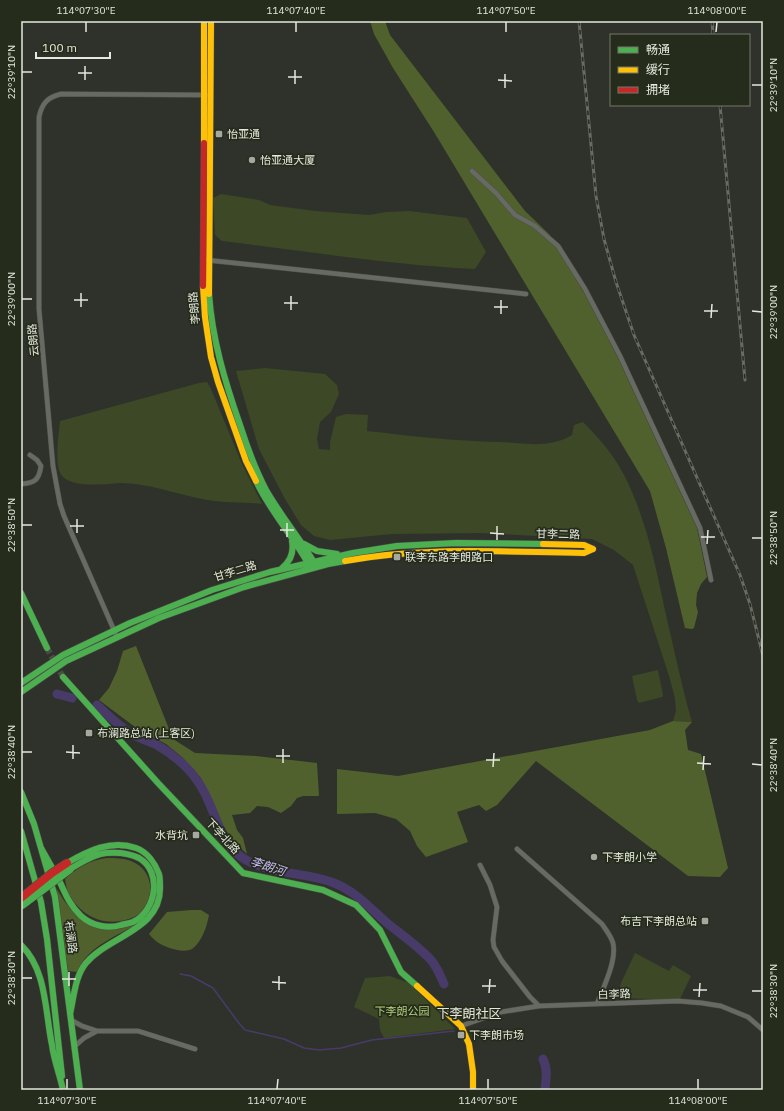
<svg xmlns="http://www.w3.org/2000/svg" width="784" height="1111" font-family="'IBM Plex Sans','Noto Sans SC',sans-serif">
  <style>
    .green { fill: #3d4826 }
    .forest { fill: #51612d }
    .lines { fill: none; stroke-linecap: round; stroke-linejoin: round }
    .stream { stroke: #483b6a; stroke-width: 1.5 }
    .river { stroke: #483b6a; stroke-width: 9 }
    .secondary-tunnel { stroke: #4a4d45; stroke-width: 6; stroke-dasharray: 6 3; stroke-linecap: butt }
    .street-casing { stroke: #4c4f47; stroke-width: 5.5 }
    .fast-casing { stroke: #4c4f47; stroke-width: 7 }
    .slow-casing { stroke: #4c4f47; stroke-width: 7 }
    .jam-casing { stroke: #4c4f47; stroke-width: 7 }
    .street { stroke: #676a63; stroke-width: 4.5 }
    .fast { stroke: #4caf50; stroke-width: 6 }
    .slow { stroke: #ffc107; stroke-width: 6 }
    .jam { stroke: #c62828; stroke-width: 6 }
    .rail-casing { stroke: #686a64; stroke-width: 3 }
    .rail { stroke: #262c1c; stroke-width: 1.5; stroke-dasharray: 4.5; stroke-linecap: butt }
    .fast-bridge-casing { stroke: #4c4f47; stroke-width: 9; stroke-linecap: butt }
    .jam-bridge-casing { stroke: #4c4f47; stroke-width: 9; stroke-linecap: butt }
    .fast-bridge { stroke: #4caf50; stroke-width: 8 }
    .jam-bridge { stroke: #c62828; stroke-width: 8 }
    .ticks { fill: none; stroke: #e4e8de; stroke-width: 1.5 }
    .poi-dot { fill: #a5a89f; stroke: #262c1c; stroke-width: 1.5 }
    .labels { text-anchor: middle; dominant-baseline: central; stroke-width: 3.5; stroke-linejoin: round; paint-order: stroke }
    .poi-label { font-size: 11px; fill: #e4e8de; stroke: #262c1c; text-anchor: start }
    .street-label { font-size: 11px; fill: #e4e8de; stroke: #262c1c }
    .park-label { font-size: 11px; fill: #afcc76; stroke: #262c1c }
    .water-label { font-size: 12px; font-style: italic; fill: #c5b6f8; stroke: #262c1c }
    .quarter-label { font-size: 13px; fill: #e4e8de; stroke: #262c1c }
    .neatline { fill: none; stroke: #e4e8de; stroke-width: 1.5 }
    .ticks-label { font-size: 10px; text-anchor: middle; fill: #e4e8de }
  </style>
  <rect width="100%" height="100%" fill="#2f322a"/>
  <path class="green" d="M221,194L259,200L270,205L315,211L369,215L386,212L409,211L467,218L486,252L475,269C390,265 307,251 222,241L215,235L213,198Z
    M265,368L325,374L337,385L339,394L331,412L320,422L317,439L319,449L330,450V442L336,417L346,414L368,415L367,431C411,436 454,441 498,442C522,443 550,449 572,435L574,425L583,422C599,438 614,455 624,475C645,516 655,562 664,606C673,645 681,683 692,722L673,721L676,711L675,699L670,679L633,565L614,550L592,539L481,533L392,534L330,540L314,536L301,525L285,499L259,449L236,371Z
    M207,382L211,389L242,464L262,504C244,502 225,503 207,500C179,495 149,483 120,483C105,484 75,488 63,477C53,468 59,434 60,421L199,383Z
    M658,670L663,695L662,697L639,703L637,700L632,676Z
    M635,953L669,971L673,965L691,976L680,999H652L617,998L621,983Z
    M390,976L409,983L455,1029L384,1038L380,1030L379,1019L354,1007L365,978Z"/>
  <path class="forest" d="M370,21H385L390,35L525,211L549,234L586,296L618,358L697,528L707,577L701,584L697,593L696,605L698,612L694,628L692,629L685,628L666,548L650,491L434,132L393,68L374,34Z
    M136,646L173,739L195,753L256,756L317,763L319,796H303L297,798L291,806L281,813L268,807L257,806L250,813L232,815L237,830L243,838L247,854L233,841L224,827L201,778L182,757L166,744L139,730L99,700L109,688L117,671L123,651Z
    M673,721L692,722L685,730L688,750L701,754L728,868L720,877L688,876L536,761L497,805L486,811L479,805L457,812L468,842L426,857L417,846L410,831L396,819L375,813L337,814V769L398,776L650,730Z
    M107,858C115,858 123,858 131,861C154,870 156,897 139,914C135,917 130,919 125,920C103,926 82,916 70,896C67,892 66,884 65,879C77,868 90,860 107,858Z
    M56,888L65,902L76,914L103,929L141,922C118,936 88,945 77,972L68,971Z
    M192,910H201L209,915C207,926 202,942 192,949C183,954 163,947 156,941C153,939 151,936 149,934L167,912Z"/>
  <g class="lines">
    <path class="stream" d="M180,974L191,976L213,988L238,1022L245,1030L284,1039L304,1048L319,1050L341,1048L372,1040L454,1031"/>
    <path class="river" d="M57,694L72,698
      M97,705C108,715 120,727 132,734C140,739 149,741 157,745C171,753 187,766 196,779C216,804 216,843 246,860C273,875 306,872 334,883C355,891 370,908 387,923C402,935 418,946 431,960C437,967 440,975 444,984
      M543,1059C548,1069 546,1079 545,1090"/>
    <path class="secondary-tunnel" d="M47,648L63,677"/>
    <defs>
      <path id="street" d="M472,171L496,193L515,215L535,226L558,246L585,289L620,356L700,528L711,580
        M206,260L526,294
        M21,484C35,483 39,480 41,466L37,460L30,455
        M117,637L64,516L60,504L53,466L39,309V117C42,103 48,97 61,94L206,95
        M517,849L602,924C606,930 611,936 613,943C617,961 603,988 597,1004
        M480,865L490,885L497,907L493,940L494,947L502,961L530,997L539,1006
        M71,1020L82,1026L97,1031H138L195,1049
        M461,1026L501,1012L539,1006L678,1001L702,1003L721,1006L748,1017L763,1030
        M75,1046L84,1038L97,1031"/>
      <path id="fast" d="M209,294C212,339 225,382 240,425C247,447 255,469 266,490C281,516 300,539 315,564
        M256,481C270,511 293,536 309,565
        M304,544L317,551L337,554
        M282,568C291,561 294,552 292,541
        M21,593L47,648
        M63,677L158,783L243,873L323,890L356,905L380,930L401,972L417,986
        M21,683L63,655L130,623L212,590L270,572L353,553L397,546L456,543L543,544
        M21,692L66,661L159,618L244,587L328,564L345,561
        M21,792L34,824L55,897L80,1090
        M21,831L41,902L47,939L62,1076
        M41,848C47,859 53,869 59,880C65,893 70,906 81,916C92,926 108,929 121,925C125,924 130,923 133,922C156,911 163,872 139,858C129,853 118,852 106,853C93,854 81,863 70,869
        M67,863C88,851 111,839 136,848C147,852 155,863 159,874C160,878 160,882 160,886C162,930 110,935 86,963C75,976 74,997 70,1014
        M21,945C47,970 45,1012 52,1045C54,1061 60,1075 63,1090"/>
      <path id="slow" d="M204,143V21
        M203,286L205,317L211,357L218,382L246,461L256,481
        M209,294L211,21
        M543,544L584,545L593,549
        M345,561C424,546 505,552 584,553L593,549
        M417,986L461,1026L469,1044L473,1072V1090"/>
      <path id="jam" d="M203,286L204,143"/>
    </defs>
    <use href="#street" class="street-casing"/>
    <use href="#fast" class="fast-casing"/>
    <use href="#slow" class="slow-casing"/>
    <use href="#jam" class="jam-casing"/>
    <use href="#street" class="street"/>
    <use href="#fast" class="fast"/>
    <use href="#slow" class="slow"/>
    <use href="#jam" class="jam"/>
    <defs>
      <path id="rail" d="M579,21L596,196L604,239L616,282L634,335L740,575L750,604L763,656
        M712,21L713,35
        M720,105L745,380"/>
    </defs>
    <use href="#rail" class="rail-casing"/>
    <use href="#rail" class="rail"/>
    <defs>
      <path id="fast-bridge" d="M22,905L70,869"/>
      <path id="jam-bridge" d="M21,898L52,873L67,863"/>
    </defs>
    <use href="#fast-bridge" class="fast-bridge-casing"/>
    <use href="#jam-bridge" class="jam-bridge-casing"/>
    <use href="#fast-bridge" class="fast-bridge"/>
    <use href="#jam-bridge" class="jam-bridge"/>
  </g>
  <path class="ticks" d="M86,32V22M296,32V22M506,32V22M716,32L717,22M22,72H32M78,73H92M288,77H302M85,80V66M498,80L512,81M295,84V70M752,85H762M505,88V74M22,299H32M74,300H88M284,303H298M81,307V293M494,307H508M291,310V296M704,311H718M752,311L762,312M501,314V300M711,318L712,304M22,525H32M70,526H84M280,530H294M77,533V519M490,533L504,534M287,537V523M701,537H715M752,538H762M497,540V526M707,544L708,530M22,752H32M66,752L80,753M276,756H290M73,759V745M486,760H500M283,763V749M697,763L711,764M752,764L762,765M493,767L494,753M703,770L704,756M22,978H32M62,979H76M272,982L286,983M69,986V972M482,986H496M279,990V976M693,990H707M752,991H762M489,993L490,979M699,997L700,983M67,1089V1079M277,1089L278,1079M488,1089V1079M698,1089V1079"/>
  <g class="poi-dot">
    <rect x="215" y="130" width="8" height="8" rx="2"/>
    <circle cx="252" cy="160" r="4"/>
    <rect x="393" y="553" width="8" height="8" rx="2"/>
    <rect x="85" y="729" width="8" height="8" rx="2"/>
    <rect x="192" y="831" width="8" height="8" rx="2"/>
    <circle cx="594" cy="857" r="4"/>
    <rect x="701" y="917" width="8" height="8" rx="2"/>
    <rect x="457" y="1031" width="8" height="8" rx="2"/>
  </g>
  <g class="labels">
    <g class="poi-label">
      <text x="227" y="134">怡亚通</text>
      <text x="260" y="160">怡亚通大厦</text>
      <text x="405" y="557">联李东路李朗路口</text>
      <text x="97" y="733">布澜路总站 (上客区)</text>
      <text x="188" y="835" text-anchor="end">水背坑</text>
      <text x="602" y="857">下李朗小学</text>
      <text x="697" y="921" text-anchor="end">布吉下李朗总站</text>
      <text x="469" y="1035">下李朗市场</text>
    </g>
    <g class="street-label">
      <text transform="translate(194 308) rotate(-95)">李朗路</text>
      <text transform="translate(33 340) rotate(-95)">云朗路</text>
      <text transform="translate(558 534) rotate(1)">甘李二路</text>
      <text transform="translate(235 571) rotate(-17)">甘李二路</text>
      <text transform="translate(223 836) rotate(47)">下李北路</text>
      <text transform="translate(71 937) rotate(82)">布澜路</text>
      <text transform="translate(614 994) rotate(-2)">白李路</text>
    </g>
    <g class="park-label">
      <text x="402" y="1011">下李朗公园</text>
    </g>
    <g class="water-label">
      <text transform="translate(268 866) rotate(18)">李朗河</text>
    </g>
    <g class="quarter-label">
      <text x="469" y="1013">下李朗社区</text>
    </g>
  </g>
  <rect width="784" height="1111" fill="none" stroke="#262c1c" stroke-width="44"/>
  <rect x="610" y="34" width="140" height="72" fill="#262c1c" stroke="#72776a"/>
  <rect x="618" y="47" width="20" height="6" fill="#4caf50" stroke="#72776a"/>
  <text x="646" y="54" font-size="12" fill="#e4e8de">畅通</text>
  <rect x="618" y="67" width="20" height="6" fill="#ffc107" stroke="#72776a"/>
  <text x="646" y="74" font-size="12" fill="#e4e8de">缓行</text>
  <rect x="618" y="87" width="20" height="6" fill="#c62828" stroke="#72776a"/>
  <text x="646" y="94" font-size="12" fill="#e4e8de">拥堵</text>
  <path d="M36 52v6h74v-6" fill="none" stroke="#e4e8de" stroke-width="2"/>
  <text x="42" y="52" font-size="12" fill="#e4e8de" stroke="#262c1c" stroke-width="3" paint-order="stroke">100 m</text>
  <rect x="22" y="22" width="740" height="1067" class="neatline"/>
  <g class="ticks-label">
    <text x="86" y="14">114°07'30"E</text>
    <text x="296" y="14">114°07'40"E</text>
    <text x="506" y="14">114°07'50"E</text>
    <text x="717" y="14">114°08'00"E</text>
    <text transform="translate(11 72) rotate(-90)" y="4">22°39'10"N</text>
    <text transform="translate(773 85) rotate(-90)" y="4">22°39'10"N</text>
    <text transform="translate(11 299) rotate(-90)" y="4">22°39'00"N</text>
    <text transform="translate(773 312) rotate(-90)" y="4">22°39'00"N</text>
    <text transform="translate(11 525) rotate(-90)" y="4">22°38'50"N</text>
    <text transform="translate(773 538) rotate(-90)" y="4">22°38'50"N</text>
    <text transform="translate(11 752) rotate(-90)" y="4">22°38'40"N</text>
    <text transform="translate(773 765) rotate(-90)" y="4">22°38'40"N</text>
    <text transform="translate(11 978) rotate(-90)" y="4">22°38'30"N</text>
    <text transform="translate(773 991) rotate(-90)" y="4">22°38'30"N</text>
    <text x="67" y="1104">114°07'30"E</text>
    <text x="277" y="1104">114°07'40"E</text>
    <text x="488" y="1104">114°07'50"E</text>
    <text x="698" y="1104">114°08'00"E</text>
  </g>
</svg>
